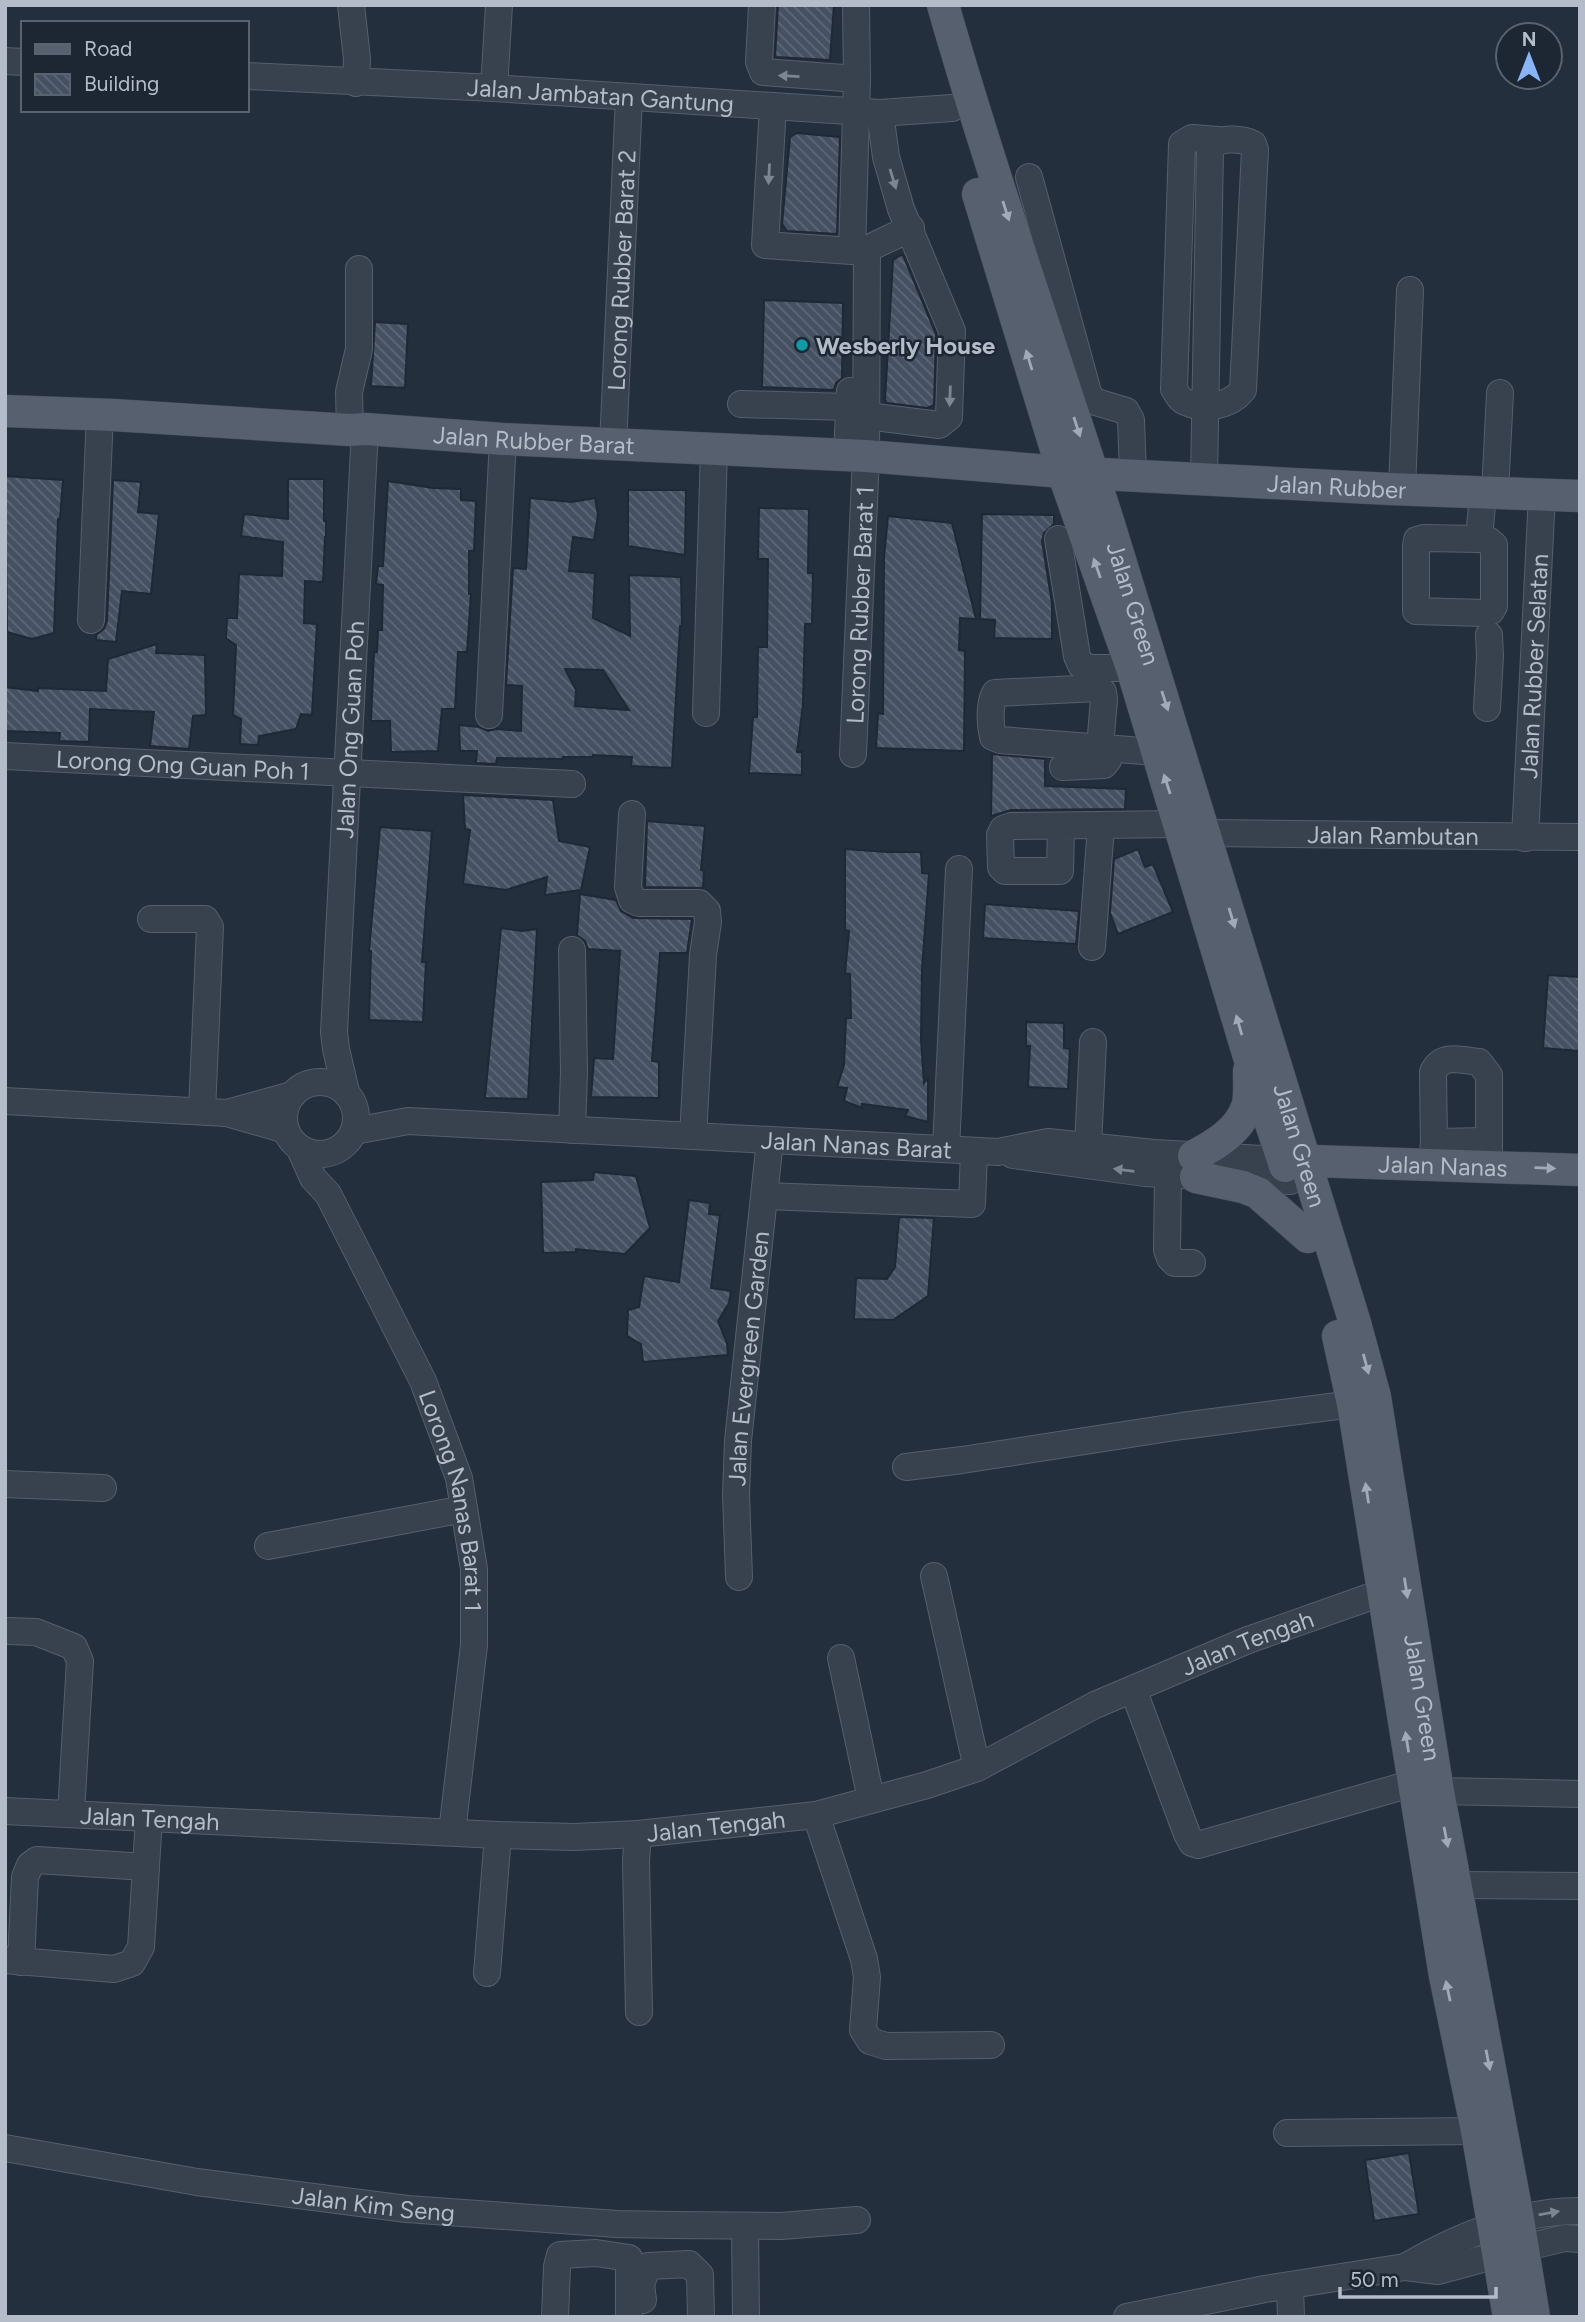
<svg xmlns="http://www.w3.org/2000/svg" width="1585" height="2322" font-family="Figtree,sans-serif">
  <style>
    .building { fill: url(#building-back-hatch); stroke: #1f2835; stroke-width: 2; fill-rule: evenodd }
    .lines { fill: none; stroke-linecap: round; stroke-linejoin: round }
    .minor-casing { stroke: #565f6c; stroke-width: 28 }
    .major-casing { stroke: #414a57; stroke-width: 33 }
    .minor { stroke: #38414e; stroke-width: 26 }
    .major { stroke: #56606e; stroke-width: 32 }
    .oneway { fill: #7c8592 }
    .oneway2 { fill: #a1aab7 }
    .culture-dot { fill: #0f9aa8; stroke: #1d2633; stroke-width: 2.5 }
    .labels { text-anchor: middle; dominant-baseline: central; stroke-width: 5; stroke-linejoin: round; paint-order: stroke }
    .street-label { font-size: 24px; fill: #b4bcc9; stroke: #1d2633 }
    .poi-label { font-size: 24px; font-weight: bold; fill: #b4bcc9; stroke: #1d2633; text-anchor: start }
  </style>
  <defs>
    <pattern id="building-back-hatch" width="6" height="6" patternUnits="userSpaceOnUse" patternTransform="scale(1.75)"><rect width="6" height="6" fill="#455162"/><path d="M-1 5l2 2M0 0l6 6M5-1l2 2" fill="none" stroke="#5d6877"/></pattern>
  </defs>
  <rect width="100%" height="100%" fill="#242f3e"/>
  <path class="building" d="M778,5H834L830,60L775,57Z
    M797,133L840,137L837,234L787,231L782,224L790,137Z
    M901,255H903L936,334L934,405L927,408L887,403L885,400L893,260Z
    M764,300L843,303L842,378L836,383L834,390L762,387Z
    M375,322L408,324L405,388L371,386Z
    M5,476L63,480L60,519H58L54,633L32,639L7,632Z
    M288,479H324V521H326V537H325L323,582L305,581L304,623L317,624L312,715L301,714L296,729L259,736L258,745L240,744L241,719L233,715L236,645L226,638L227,618H237L239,574L282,576L283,542L241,536L244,514L288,519Z
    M113,480L141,482L138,512L159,514L151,594L122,591L116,642L96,640V635L104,629L107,621Z
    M388,481L433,488L461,489V500L476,501L474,551H469V594H471L467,652H458L455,709H442L438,751L391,752L390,721H371L374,652H377L378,630H382L383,585L376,584L378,566H383Z
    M628,490H686L685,555L628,546Z
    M530,498L572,502L595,498L598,515L594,540L573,537L569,571L595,573L593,618L630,636L629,575L681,577L682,626H680L672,768L631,766L632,757L593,755V757H563V759L497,758L496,764L476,763L477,751H460L459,725L479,727L488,731L496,729L521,731L522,686L506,685L513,568L526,569ZM565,669L603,670L629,710L575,706L576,690Z
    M759,508L809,509L808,573H813L812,624H805L803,704L797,752H802V775L749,773L753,717H757L758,647H767L768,559H758Z
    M982,514L1054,515V524L1044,533L1042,541L1052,603V639L994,638L995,620L980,619Z
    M888,516L952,523L976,619L960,618L959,650L965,651L964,751L876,748L878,713L883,714L884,558Z
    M157,644L156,653L205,655L206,715L193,716L189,749L150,746L154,712L90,709L89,742L59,741L60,733L5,731V687L38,691V688L106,691L108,659Z
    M992,754L1045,759V786L1126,789L1125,809L1011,810L991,816Z
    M463,795L553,800L559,841L590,847L581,890L545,895L547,877L506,890L463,884L470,830L465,829Z
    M647,821L705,826L701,870L704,871L703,888L645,887Z
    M380,827L432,831L422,962H426L423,1022L369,1020L371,951H369Z
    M845,849L887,852H921L922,873L929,874L922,969L921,1039L924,1083L928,1078V1122L905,1116L908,1110L862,1104V1108L844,1101L847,1088L837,1087L844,1065L846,1018H851L850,974L845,973L849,931L845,930Z
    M1138,849L1145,867L1153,864L1173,912L1118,934L1110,913L1114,859Z
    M580,894L616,900L621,911L633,918L692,919L687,953H660L652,1061L659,1062V1098L591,1097L594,1058L613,1059L620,951L588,949L585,941L577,935Z
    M985,904L1079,911L1076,944L983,938Z
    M501,928L522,931L537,929L528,1099L485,1098Z
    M1548,975L1580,977V1051L1543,1048Z
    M1026,1022L1064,1023V1048L1070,1049L1068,1089L1028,1087L1030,1046H1026Z
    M594,1172L636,1176L650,1228L625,1254L576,1249V1252L543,1253L541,1182L593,1180Z
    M689,1200L710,1203L709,1214L720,1215L711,1288L731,1291L729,1303L718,1321L727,1343L728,1355L643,1362L641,1344L627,1336L628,1310L639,1307L644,1276L679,1282Z
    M899,1217L934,1218L928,1296L893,1320L854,1319L856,1278L887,1279L895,1267Z
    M1409,2153L1419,2214L1374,2221L1365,2160Z"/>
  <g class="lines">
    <defs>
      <g id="minor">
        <path d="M351,5L357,59L356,83"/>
        <path d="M762,5L759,62L763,72L857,79"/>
        <path d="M5,61L23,62"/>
        <path id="s1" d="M247,76L494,88L880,113L952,108"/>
        <path d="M494,88L499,5"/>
        <path d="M773,106L765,245L852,251L857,79L856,5"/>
        <path d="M1029,177L1089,396L1096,402L1126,411L1131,420L1133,474"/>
        <path d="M741,404L849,407"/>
        <path d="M867,416L939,425L949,417L952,331L901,209L886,157L880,113"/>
        <path d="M350,430L349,392L359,349V269"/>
        <path id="s2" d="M613,445L629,97"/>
        <path d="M847,455L850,391"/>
        <path d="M1204,478L1210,150C1215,136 1242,138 1253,144L1255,150L1243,390C1230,406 1205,411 1186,402C1180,400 1177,394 1174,389L1182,144L1192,138L1218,140"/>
        <path d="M1402,489L1410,290"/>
        <path d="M1495,492L1500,393"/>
        <path d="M1424,538L1479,539L1488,540L1494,545V606L1491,611L1484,613L1416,611V546L1417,540Z"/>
        <path d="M1058,539L1077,656L1081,665L1092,668H1132"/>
        <path d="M1479,539L1483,493"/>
        <path d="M91,620L100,415"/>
        <path d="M1487,708L1490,656L1489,635"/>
        <path d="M706,713L714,449"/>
        <path d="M489,715L503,439"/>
        <path d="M1100,747L1104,699L1103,692L1098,688L995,693C989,705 990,724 993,737L1000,740L1156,752"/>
        <path id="s3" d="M853,754L866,456L867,249L911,228"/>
        <path id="s4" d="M5,756L572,784"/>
        <path d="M1063,767L1104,765L1108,760L1110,750"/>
        <path d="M632,814L628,887L632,900L639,903H699L707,911L708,922L703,955L693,1136"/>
        <path d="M1061,826L1060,871H1005L1001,867L1000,835L1003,829L1011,826L1180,824"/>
        <path id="s5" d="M1206,833L1580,837"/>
        <path id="s6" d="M1525,838L1542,494"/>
        <path d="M151,919H205L210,927L202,1111"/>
        <path d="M1092,947L1101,826"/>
        <path d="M572,950L574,1072L572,1130"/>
        <circle cx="320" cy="1118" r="36"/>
        <path id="s7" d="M346,1092L336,1049L334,1032L365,429"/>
        <path d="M5,1101L227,1113L286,1130"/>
        <path d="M227,1113L292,1095"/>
        <path id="s8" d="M354,1131L408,1121L998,1152L1048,1142L1154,1153L1283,1160"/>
        <path d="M1434,1142L1489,1141"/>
        <path d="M1088,1146L1093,1042"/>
        <path id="s9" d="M300,1149L313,1178L328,1194L423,1381L459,1478L474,1569V1645L452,1832"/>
        <path d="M946,1149L959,869"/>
        <path d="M1013,1155L1145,1173L1290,1181"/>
        <path d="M1432,1164L1434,1142L1433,1072C1442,1053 1461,1060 1479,1062L1489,1075V1166"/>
        <path d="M1168,1175L1167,1250L1170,1258L1175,1263H1192"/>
        <path d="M765,1196L972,1204L974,1151"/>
        <path d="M906,1467L962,1460L1182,1426L1353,1404"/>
        <path d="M5,1484L103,1488"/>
        <path d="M268,1546L464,1509"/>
        <path d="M934,1576L977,1768"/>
        <path id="s10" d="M739,1577L736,1495L738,1441L770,1140"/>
        <path d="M8,1631L36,1632L74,1647L80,1661L71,1813"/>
        <path d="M841,1658L871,1799"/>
        <path d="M1133,1689L1187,1834L1192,1843L1198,1845L1414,1783"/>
        <path d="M1438,1791L1580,1794"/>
        <path id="s11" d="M5,1811L498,1835L574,1837L638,1834L816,1815L927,1785L977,1768L1095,1705L1248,1640L1384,1592"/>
        <path d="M816,1815L864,1959L867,1977L863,2030L870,2041L886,2046L991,2045"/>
        <path d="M638,1834L636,1860L639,2012"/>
        <path d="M1456,1885L1580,1886"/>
        <path d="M5,1960L114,1969L132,1963L141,1947L149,1818"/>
        <path d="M21,1962L25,1877L30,1865L37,1860L146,1867"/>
        <path d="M487,1973L498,1835"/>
        <path d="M1287,2133L1477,2131"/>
        <path id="s12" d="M5,2148L197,2182L407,2209L617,2224L672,2225L781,2226L857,2220"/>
        <path d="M745,2226L746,2317"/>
        <path d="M1405,2267C1457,2237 1519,2210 1580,2211"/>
        <path d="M1290,2286L1291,2317"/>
        <path d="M643,2300L641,2284L648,2266L689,2264L700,2275L701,2317"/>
        <path d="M555,2317L557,2267L560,2255L596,2253L629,2258V2317"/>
        <path d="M1127,2317L1265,2289L1405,2267L1438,2271L1523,2248L1565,2238L1580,2239"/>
      </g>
      <g id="major">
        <path id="s13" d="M943,5C993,179 1053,349 1108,521C1192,788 1272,1056 1355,1323L1375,1397L1438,1791L1518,2219L1534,2317"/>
        <path d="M978,194L1063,472L1132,668L1250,1060L1285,1166"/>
        <path id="s14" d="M5,411L113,415L350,430L365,429L503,439L866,456L1063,472L1390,489L1580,496"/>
        <path d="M1194,1156C1215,1145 1241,1130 1248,1104C1250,1094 1249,1081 1249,1071"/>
        <path id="s15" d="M1284,1160L1580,1170"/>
        <path d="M1196,1177L1243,1187L1258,1193L1308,1237"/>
        <path d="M1338,1336L1353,1404L1445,1976L1477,2131L1509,2317"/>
      </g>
    </defs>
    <use href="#minor" class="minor-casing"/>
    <use href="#major" class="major-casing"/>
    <use href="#minor" class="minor"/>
    <use href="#major" class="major"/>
  </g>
  <defs><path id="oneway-solid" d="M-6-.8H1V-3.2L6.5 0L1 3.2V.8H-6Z" transform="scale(1.75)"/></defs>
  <g class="oneway">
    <use href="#oneway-solid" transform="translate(789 76) rotate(-177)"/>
    <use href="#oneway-solid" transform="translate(769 174) rotate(93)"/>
    <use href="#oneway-solid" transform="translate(893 179) rotate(73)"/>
    <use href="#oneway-solid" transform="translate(950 396) rotate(92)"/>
    <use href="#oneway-solid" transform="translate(1124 1170) rotate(-173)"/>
    <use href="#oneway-solid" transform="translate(1549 2213) rotate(-10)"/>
  </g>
  <g class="oneway2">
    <use href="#oneway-solid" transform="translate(1006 211) rotate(72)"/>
    <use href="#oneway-solid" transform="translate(1029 360) rotate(-107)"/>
    <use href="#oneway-solid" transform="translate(1077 427) rotate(72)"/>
    <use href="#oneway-solid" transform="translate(1097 568) rotate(-109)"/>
    <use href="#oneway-solid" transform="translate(1165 701) rotate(72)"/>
    <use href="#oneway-solid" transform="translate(1167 784) rotate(-108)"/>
    <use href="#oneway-solid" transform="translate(1232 918) rotate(73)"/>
    <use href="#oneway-solid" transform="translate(1239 1025) rotate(-106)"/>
    <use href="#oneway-solid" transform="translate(1545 1168) rotate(2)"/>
    <use href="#oneway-solid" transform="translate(1366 1364) rotate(75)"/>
    <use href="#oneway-solid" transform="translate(1367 1493) rotate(-99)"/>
    <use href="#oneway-solid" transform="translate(1406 1588) rotate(81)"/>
    <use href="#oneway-solid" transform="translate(1407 1742) rotate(-99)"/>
    <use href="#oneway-solid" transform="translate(1446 1837) rotate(79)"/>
    <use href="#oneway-solid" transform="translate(1448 1991) rotate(-102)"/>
    <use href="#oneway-solid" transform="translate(1488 2060) rotate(79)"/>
  </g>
  <circle class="culture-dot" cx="802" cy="345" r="7"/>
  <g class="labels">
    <g class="street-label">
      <text stroke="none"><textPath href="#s1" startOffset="354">Jalan Jambatan Gantung</textPath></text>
      <text stroke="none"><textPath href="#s2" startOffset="175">Lorong Rubber Barat 2</textPath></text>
      <text stroke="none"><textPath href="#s14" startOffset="530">Jalan Rubber Barat</textPath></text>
      <text stroke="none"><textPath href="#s14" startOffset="1334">Jalan Rubber</textPath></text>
      <text stroke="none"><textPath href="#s13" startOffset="628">Jalan Green</textPath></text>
      <text stroke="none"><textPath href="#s3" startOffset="149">Lorong Rubber Barat 1</textPath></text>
      <text stroke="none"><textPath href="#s6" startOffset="172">Jalan Rubber Selatan</textPath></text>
      <text stroke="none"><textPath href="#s7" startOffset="364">Jalan Ong Guan Poh</textPath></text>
      <text stroke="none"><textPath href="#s4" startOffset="178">Lorong Ong Guan Poh 1</textPath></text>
      <text stroke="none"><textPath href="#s5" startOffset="187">Jalan Rambutan</textPath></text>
      <text stroke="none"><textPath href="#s8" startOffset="504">Jalan Nanas Barat</textPath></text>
      <text stroke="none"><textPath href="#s13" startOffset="1195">Jalan Green</textPath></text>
      <text stroke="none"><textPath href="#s15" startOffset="159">Jalan Nanas</textPath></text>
      <text stroke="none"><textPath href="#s10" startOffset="219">Jalan Evergreen Garden</textPath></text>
      <text stroke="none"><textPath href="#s9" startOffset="388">Lorong Nanas Barat 1</textPath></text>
      <text stroke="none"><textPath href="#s11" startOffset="1279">Jalan Tengah</textPath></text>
      <text stroke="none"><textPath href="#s13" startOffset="1762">Jalan Green</textPath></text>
      <text stroke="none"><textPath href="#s11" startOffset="145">Jalan Tengah</textPath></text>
      <text stroke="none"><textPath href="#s11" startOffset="712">Jalan Tengah</textPath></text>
      <text stroke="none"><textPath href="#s12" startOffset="373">Jalan Kim Seng</textPath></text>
    </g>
    <g class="poi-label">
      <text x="816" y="345">Wesberly House</text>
    </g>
  </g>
  <rect width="1585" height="2322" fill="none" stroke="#b4bcc9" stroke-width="14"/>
  <rect x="21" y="21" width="228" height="91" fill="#1d2633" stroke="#59626f" stroke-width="2"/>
  <rect x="35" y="44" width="35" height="10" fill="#56606e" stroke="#59626f" stroke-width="2"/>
  <text x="84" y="56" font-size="21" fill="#b4bcc9">Road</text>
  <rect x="35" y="74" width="35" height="21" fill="url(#building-back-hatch)" stroke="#59626f" stroke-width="2"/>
  <text x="84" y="91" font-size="21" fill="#b4bcc9">Building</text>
  <g transform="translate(1529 56)"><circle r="33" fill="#1d2633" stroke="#59626f" stroke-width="2"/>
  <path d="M0-5L12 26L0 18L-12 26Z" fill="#8ab4f8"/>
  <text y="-10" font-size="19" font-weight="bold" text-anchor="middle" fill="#b4bcc9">N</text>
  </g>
  <path d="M1340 2287v10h156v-10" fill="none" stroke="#b4bcc9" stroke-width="3.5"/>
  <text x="1350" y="2287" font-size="21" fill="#b4bcc9" stroke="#1d2633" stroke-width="5" paint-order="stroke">50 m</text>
</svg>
